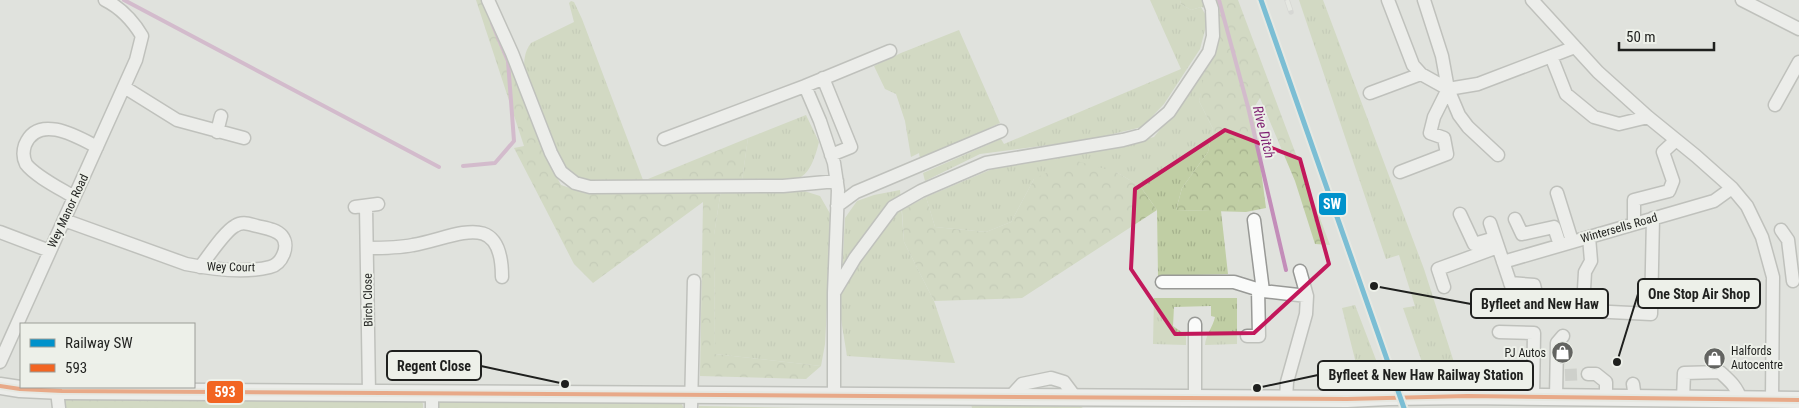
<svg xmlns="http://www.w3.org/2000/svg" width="1799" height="408" font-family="'Roboto Condensed',sans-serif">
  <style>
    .grass { fill: url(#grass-tufts) }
    .forest { fill: url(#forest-crowns) }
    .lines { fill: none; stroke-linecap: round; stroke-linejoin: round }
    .stream { stroke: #c38db9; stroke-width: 4 }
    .minor-tunnel { stroke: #b9bbb7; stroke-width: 12; stroke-dasharray: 12 6; stroke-linecap: butt }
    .minor-casing { stroke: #989996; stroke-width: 15 }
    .major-casing { stroke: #989996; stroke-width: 19 }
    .minor { stroke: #fafbfa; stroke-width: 12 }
    .major { stroke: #fafbfa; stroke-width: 16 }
    .rail-casing { stroke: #cbcbca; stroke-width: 5.5 }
    .rail { stroke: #edf0e9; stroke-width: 4; stroke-dasharray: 11; stroke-linecap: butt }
    .bus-1-casing { stroke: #edf0e9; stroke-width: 8 }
    .bus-1 { stroke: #f26522; stroke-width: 4 }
    .rail-1-casing { stroke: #edf0e9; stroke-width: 9 }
    .rail-1 { stroke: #0092cb; stroke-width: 5 }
    .marked { fill: none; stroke: #c2185b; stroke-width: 4; stroke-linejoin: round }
    .labels { text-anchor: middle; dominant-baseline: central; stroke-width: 4; stroke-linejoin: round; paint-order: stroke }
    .street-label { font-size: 12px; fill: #1f201e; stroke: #edf0e9 }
    .poi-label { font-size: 12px; fill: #1f201e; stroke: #edf0e9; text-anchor: start }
    .water-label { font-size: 14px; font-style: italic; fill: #7d1d70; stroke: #edf0e9 }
    .leader { fill: none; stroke: #1f201e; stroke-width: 2 }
    .callout-dot { fill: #1f201e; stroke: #edf0e9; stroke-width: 2 }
    .callout { fill: #edf0e9; stroke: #1f201e; stroke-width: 2 }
    .callout-label { font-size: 14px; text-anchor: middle; font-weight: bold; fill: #1f201e }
    .line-badge { stroke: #edf0e9; stroke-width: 2 }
    .badge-label { font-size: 14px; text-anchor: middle; font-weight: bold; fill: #fff }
  </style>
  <defs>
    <pattern id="grass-tufts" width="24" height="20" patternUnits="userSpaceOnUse" patternTransform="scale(1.25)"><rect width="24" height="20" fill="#c0cea4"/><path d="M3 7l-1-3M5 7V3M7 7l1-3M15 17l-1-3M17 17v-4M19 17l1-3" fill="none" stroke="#a5b18d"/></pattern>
    <pattern id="forest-crowns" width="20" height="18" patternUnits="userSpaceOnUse" patternTransform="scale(1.25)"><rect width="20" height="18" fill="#c0cea4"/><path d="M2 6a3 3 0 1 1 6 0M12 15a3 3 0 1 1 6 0" fill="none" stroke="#a5b18d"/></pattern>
  </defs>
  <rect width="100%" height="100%" fill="#e0e2dd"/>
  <path class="grass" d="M1150,0H1180L1181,4L1191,10L1201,7L1208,19L1200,49L1164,104L1142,127L1088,140L980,154L925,181L923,173L1001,139L1004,144L1181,69Z
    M1299,0H1323L1424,269L1460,381L1429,382L1403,308L1415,306L1399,255L1386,259Z
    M571,1L574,2L582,19L643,180L589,182L579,179L563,164L524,73C524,61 524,52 531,43L574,22L569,3Z
    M959,30L1000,123L920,159L919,153L911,157L905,121L896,94L885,89L874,66L901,53Z
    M1207,69L1199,101L1213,129L1208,152L1182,188L1176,210L1221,211L1228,274L1158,276L1157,210L1140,186L1116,172L1034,179L1011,222L986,232L935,227L926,197L1004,164L1126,144L1154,137Z
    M806,115L819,142C816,153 812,170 801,177C791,182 755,180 742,180L748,138Z
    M721,190H801L820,196L832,217L825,344L821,366L715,354L714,235Z
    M900,190L904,242L934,301L955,363L847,356L840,313L845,218L857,201L874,195Z
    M1154,298H1237V344L1205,345C1206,334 1213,327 1215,317L1211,316V306L1174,307L1173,326L1186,335V345L1153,344Z
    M1355,305L1386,386L1361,383L1342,308Z"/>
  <path class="forest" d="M476,0H484L541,146L561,185L588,194L721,190L714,235L715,354L821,366L806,379L700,376L703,202L593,283L574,264L514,148L524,146Z
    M1180,0H1238L1330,245L1315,244L1295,181L1260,98L1253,109L1266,208L1246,212L1176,210L1182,188L1208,152L1213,129L1199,101L1209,52L1212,9L1201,7L1191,10L1181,4Z
    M748,138L742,180L648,179Z
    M1073,160L1116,172L1140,186L1157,210L1022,298L934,301L904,242L902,210L926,197L935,227L986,232L1011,222L1034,179Z
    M62,391L418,393L423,404V408H62Z
    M437,394L676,395L684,408H437Z
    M1074,403L1083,408H972L971,404Z
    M699,406L804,408H699Z"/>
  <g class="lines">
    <path class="stream" d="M124,0L439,167
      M1219,0L1248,107L1286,270
      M463,166L495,163L514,141L508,61L492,23"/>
    <path class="minor-tunnel" d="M1565,375L1588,374"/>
    <defs>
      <path id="minor" d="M488,0L512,53L551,153L561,172L575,183L590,187L783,186L837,181
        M1388,0L1413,65L1421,74L1448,89
        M1424,0L1442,56L1448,89L1459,115L1468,127L1498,155
        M1532,0L1598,72L1648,117L1696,156L1732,188L1747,206L1762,237L1773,277L1772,400
        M1742,0L1799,29
        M1551,56L1566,94L1594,117L1619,124L1648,117
        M823,78L851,147L831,155
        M805,86L820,121L834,163L838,190L834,293V396
        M124,87L177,120L244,138
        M1448,89L1478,84L1575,47
        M1370,93L1421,74
        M1775,105L1799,62
        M217,132L221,116
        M664,139L805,86L890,51
        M1400,172L1447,154L1444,138L1430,133L1434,117L1448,89
        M1557,193L1572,241
        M74,197C61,189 35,176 26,164C23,158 23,151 25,145C38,113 78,137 97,147
        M366,206L369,393
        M837,206L856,192L1001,131
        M355,207L378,204
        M1460,214L1474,244L1495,238
        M1515,219L1522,234L1554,227L1560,245
        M64,220L186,264C211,269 246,273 270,267C282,264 290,246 282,236C276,229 265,228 257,226C249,224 242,221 235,226C225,231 208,257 200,267
        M1254,220L1263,291L1307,296
        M1490,223L1516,300
        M1634,224V200L1669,191L1673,181L1663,152L1676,140
        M1781,230L1788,240L1793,281
        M0,232L50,251
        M1589,237L1591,261L1585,272L1583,307L1590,311L1651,314L1653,218
        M367,248C382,248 398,248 413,245C455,238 502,207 502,277
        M1503,262L1714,201L1732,188
        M1162,282H1234L1263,291
        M1510,283L1534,285L1539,306L1567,310
        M1444,287L1438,269L1498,247
        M834,293L855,258L893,207L921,191L986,163L1123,140L1142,135L1169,112L1209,52L1213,36L1212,9L1209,0
        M1499,332L1534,333L1533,397
        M1247,336H1259L1258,289
        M0,362L136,60L142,36C133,21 121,8 105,0
        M1588,374H1596L1606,382V398
        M1633,384L1635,398
        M57,391L59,408
        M432,394V408
        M1010,397L1022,384L1051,378L1064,382L1076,398
        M1556,397L1557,343L1563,336
        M1195,398V324
        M1286,399L1287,382L1306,314L1307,296L1300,271
        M1683,399L1684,373L1720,372C1730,381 1737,387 1741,400
        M691,408L694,281"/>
      <path id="major" d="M0,386L20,389L62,391L1347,399L1388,397L1467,396L1799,400"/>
    </defs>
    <use href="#minor" class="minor-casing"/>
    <use href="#major" class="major-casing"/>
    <use href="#minor" class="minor"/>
    <use href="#major" class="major"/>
    <defs>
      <path id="rail" d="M1287,0L1291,12"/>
    </defs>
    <use href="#rail" class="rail-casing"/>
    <use href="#rail" class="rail"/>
    <defs>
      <path id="bus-1" d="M0,386L20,389L62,391L1347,399L1467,396L1799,400"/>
    </defs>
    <use href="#bus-1" class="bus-1-casing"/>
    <use href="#bus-1" class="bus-1"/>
    <defs>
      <path id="rail-1" d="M1261,0L1404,408"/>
    </defs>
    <use href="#rail-1" class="rail-1-casing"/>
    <use href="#rail-1" class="rail-1"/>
  </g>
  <path d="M0 0H1799V408H0ZM1225,130L1300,159L1329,264L1254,333L1175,334L1131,269L1135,189Z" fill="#e0e2dd" fill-opacity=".55" fill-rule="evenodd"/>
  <path class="marked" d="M1225,130L1300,159L1329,264L1254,333L1175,334L1131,269L1135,189Z"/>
  <defs>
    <symbol id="shop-disc" viewBox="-11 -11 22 22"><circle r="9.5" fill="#636461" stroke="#edf0e9"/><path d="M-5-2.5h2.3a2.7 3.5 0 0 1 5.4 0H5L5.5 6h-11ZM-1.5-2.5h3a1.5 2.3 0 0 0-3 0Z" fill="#fff"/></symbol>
  </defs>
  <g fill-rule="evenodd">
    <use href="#shop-disc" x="1550" y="340" width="25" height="25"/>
    <use href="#shop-disc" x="1702" y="346" width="25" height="25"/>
  </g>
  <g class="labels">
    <g class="street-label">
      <text transform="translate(68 211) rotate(-65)">Wey Manor Road</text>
      <text transform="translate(1619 228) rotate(-16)">Wintersells Road</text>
      <text transform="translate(231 267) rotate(1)">Wey Court</text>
      <text transform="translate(368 300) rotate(-91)">Birch Close</text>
    </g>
    <g class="poi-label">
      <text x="1731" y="351">Halfords<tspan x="1731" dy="14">Autocentre</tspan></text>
      <text x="1546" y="353" text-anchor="end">PJ Autos</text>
    </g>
    <g class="water-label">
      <text transform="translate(1264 132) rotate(76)">Rive Ditch</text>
    </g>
  </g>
  <path class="leader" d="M1617 362L1638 294M1374 286L1471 304M565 384L481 366M1257 388L1318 375"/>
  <g class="callout-dot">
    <circle cx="1617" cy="362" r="5"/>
    <circle cx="1374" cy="286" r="5"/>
    <circle cx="565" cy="384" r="5"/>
    <circle cx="1257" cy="388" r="5"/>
  </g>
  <g class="callout">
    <rect x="1638" y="279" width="122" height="29" rx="5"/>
    <rect x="1471" y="289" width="137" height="29" rx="5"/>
    <rect x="387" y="351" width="94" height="29" rx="5"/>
    <rect x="1318" y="361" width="215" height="29" rx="5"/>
  </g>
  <g class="callout-label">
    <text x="1699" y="299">One Stop Air Shop</text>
    <text x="1540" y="309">Byfleet and New Haw</text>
    <text x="434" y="371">Regent Close</text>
    <text x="1426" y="380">Byfleet &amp; New Haw Railway Station</text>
  </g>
  <g class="line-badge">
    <rect x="1318" y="192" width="29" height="24" rx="5" fill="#0092cb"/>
    <rect x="206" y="380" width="38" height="24" rx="5" fill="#f26522"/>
  </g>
  <g class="badge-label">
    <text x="1332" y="209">SW</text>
    <text x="225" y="397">593</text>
  </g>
  <rect x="20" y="323" width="175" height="65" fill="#edf0e9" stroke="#9b9d98"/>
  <rect x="30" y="339" width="25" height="8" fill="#0092cb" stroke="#9b9d98"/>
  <text x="65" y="348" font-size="15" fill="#1f201e">Railway SW</text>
  <rect x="30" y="364" width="25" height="8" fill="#f26522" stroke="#9b9d98"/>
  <text x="65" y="373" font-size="15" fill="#1f201e">593</text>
  <path d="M1619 42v8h95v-8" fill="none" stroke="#1f201e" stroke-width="2.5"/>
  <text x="1626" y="42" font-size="15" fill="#1f201e" stroke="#edf0e9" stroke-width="4" paint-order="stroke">50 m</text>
</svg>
